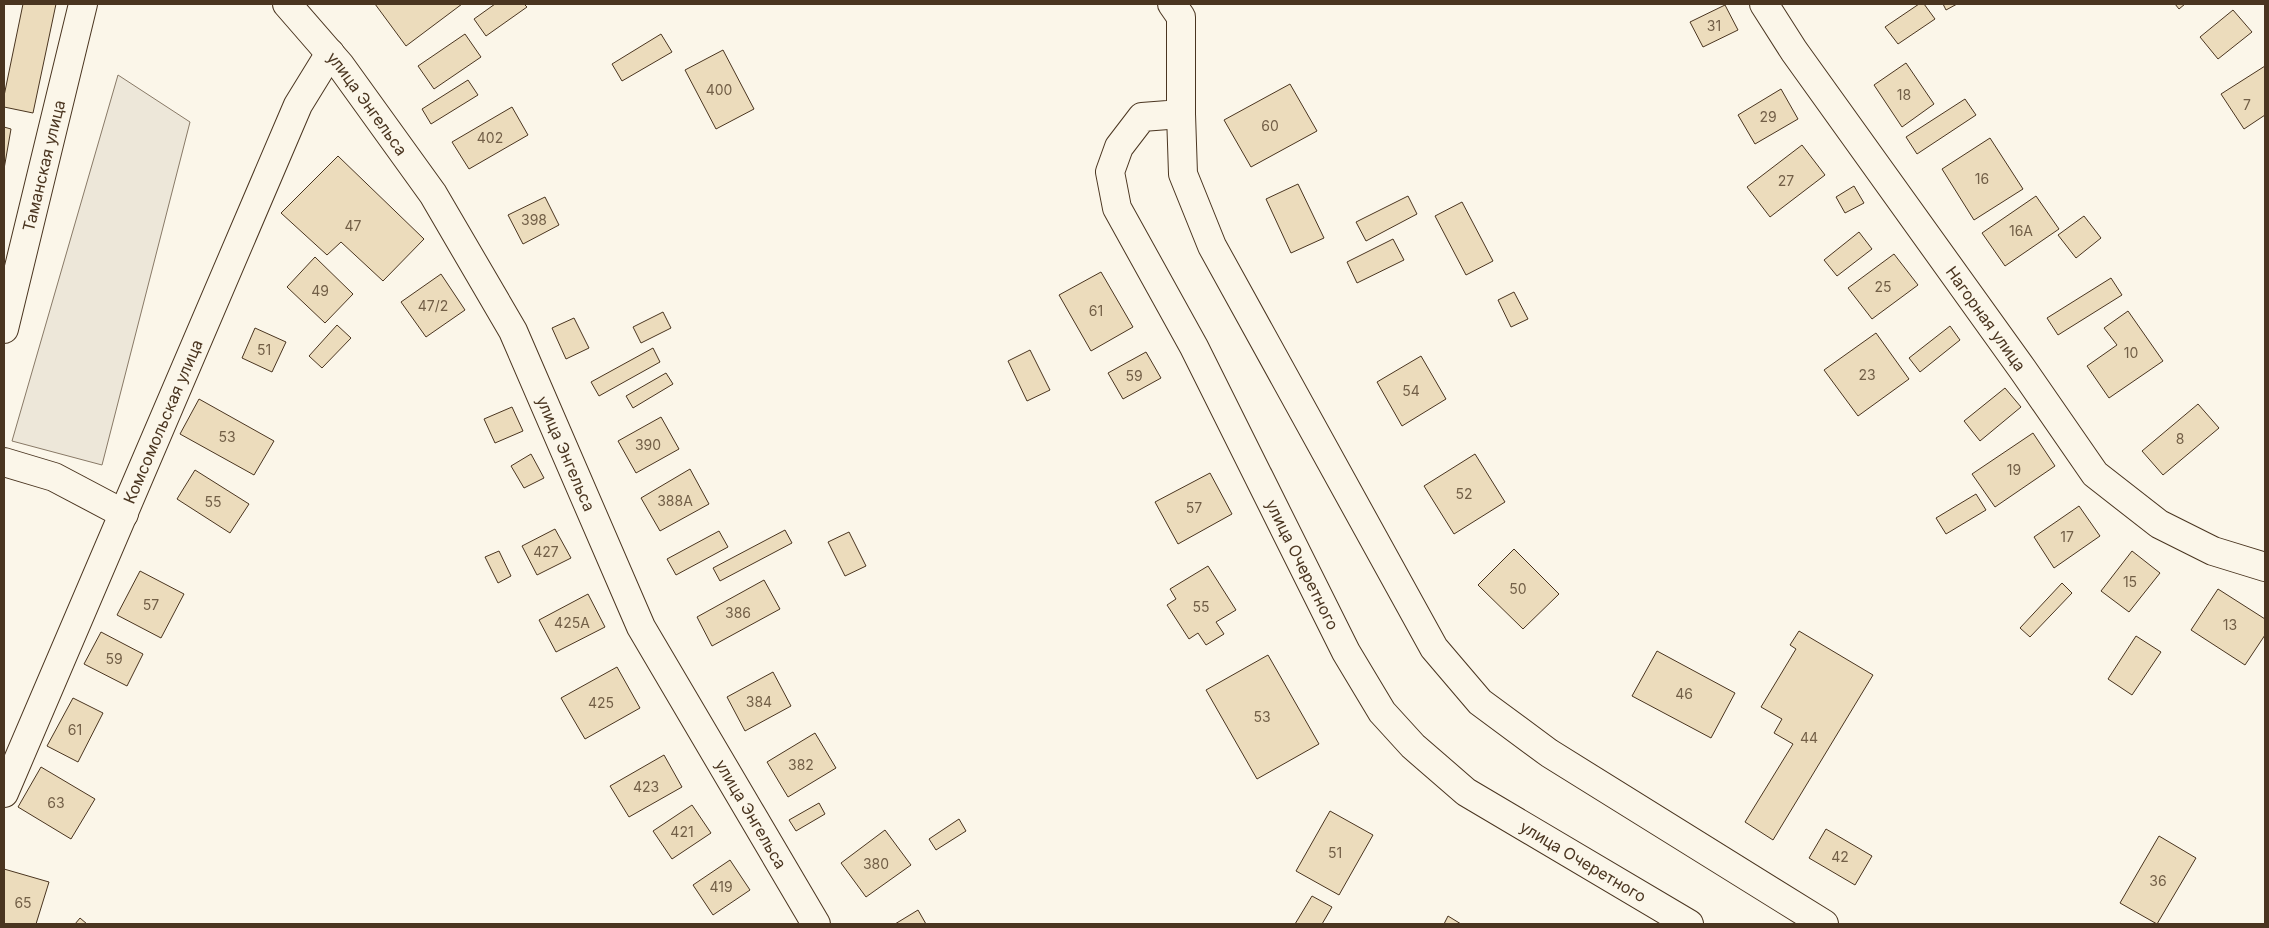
<svg xmlns="http://www.w3.org/2000/svg" width="2269" height="928" font-family="Inter,sans-serif">
<style>
.parking{fill:#ede7d9;stroke:#887966}
.building{fill:#ecdcbc;stroke:#4a3520}
.lines{fill:none;stroke-linecap:round;stroke-linejoin:round}
.minor-casing{stroke:#4a3520;stroke-width:30}
.minor{stroke:#fbf6e9;stroke-width:28}
.labels{text-anchor:middle;stroke-width:4;stroke-linejoin:round;paint-order:stroke}
.number-label{font-size:14px;fill:#725f47}
.street-label{font-size:16px;fill:#4a3520;stroke:#fbf6e9}
</style>
<rect width="100%" height="100%" fill="#fbf6e9"/>
<path class="parking" d="M 118,75 L 190,122 L 102,465 L 12,441 Z"/>
<path class="building" d="M 23,4 L 56,4 L 33,113 L 4,107 L 4,96 Z
M 375,4 L 462,4 L 406,46 Z
M 495,4 L 524,4 L 527,7 L 486,36 L 474,19 Z
M 1919,4 L 1924,4 L 1935,19 L 1898,44 L 1885,27 Z
M 1943,4 L 1957,4 L 1946,10 Z
M 2175,4 L 2185,4 L 2179,9 Z
M 1725,5 L 1738,30 L 1703,47 L 1690,22 Z
M 2233,10 L 2252,32 L 2218,59 L 2200,37 Z
M 465,34 L 481,57 L 434,89 L 418,66 Z
M 661,34 L 672,52 L 622,81 L 612,64 Z
M 723,50 L 754,109 L 716,129 L 685,70 Z
M 1906,63 L 1934,104 L 1902,127 L 1874,85 Z
M 2265,66 L 2265,115 L 2244,129 L 2221,94 Z
M 468,80 L 478,95 L 431,124 L 422,109 Z
M 1290,84 L 1317,131 L 1251,167 L 1224,120 Z
M 1781,89 L 1798,119 L 1755,144 L 1738,115 Z
M 1965,99 L 1976,115 L 1917,154 L 1906,137 Z
M 512,107 L 528,135 L 469,169 L 452,142 Z
M 4,127 L 11,129 L 4,169 Z
M 1990,138 L 2023,189 L 1974,220 L 1942,169 Z
M 1802,145 L 1825,175 L 1770,217 L 1747,187 Z
M 338,156 L 424,239 L 383,281 L 341,242 L 327,255 L 281,213 Z
M 1298,184 L 1324,238 L 1291,253 L 1266,199 Z
M 1854,186 L 1864,203 L 1845,213 L 1836,197 Z
M 1408,196 L 1417,214 L 1366,241 L 1356,222 Z
M 2036,196 L 2059,229 L 2005,266 L 1982,233 Z
M 545,197 L 559,225 L 523,244 L 508,215 Z
M 1462,202 L 1493,261 L 1466,275 L 1435,216 Z
M 2084,216 L 2101,238 L 2076,258 L 2058,235 Z
M 1859,232 L 1872,249 L 1837,276 L 1824,260 Z
M 1393,239 L 1404,260 L 1357,283 L 1347,262 Z
M 1894,254 L 1918,285 L 1872,319 L 1848,288 Z
M 315,257 L 353,294 L 325,323 L 287,287 Z
M 1101,272 L 1133,327 L 1091,351 L 1059,295 Z
M 441,274 L 465,310 L 426,337 L 401,302 Z
M 2111,278 L 2122,295 L 2058,335 L 2047,318 Z
M 1514,292 L 1528,319 L 1511,327 L 1498,300 Z
M 2128,311 L 2163,361 L 2109,398 L 2087,366 L 2117,345 L 2104,328 Z
M 663,312 L 671,328 L 641,343 L 633,327 Z
M 574,318 L 589,348 L 566,359 L 552,328 Z
M 337,325 L 351,338 L 322,368 L 309,356 Z
M 1950,326 L 1960,340 L 1920,372 L 1909,358 Z
M 255,328 L 286,342 L 272,372 L 242,358 Z
M 1876,333 L 1909,379 L 1858,416 L 1824,370 Z
M 653,348 L 660,362 L 599,396 L 591,382 Z
M 1030,350 L 1050,390 L 1027,401 L 1008,361 Z
M 1146,352 L 1161,378 L 1123,399 L 1108,373 Z
M 1421,356 L 1446,399 L 1402,426 L 1377,382 Z
M 666,373 L 673,384 L 633,408 L 626,396 Z
M 2005,388 L 2021,407 L 1980,441 L 1964,421 Z
M 199,399 L 274,441 L 254,475 L 180,434 Z
M 2198,404 L 2219,428 L 2163,475 L 2142,451 Z
M 512,407 L 523,431 L 495,443 L 484,419 Z
M 661,417 L 679,449 L 636,473 L 618,441 Z
M 2033,433 L 2055,466 L 1995,507 L 1972,474 Z
M 531,454 L 544,478 L 524,488 L 511,466 Z
M 1475,454 L 1505,502 L 1454,534 L 1424,486 Z
M 690,469 L 709,504 L 660,531 L 641,498 Z
M 195,470 L 249,504 L 230,533 L 177,499 Z
M 1210,473 L 1232,514 L 1178,544 L 1155,502 Z
M 1976,494 L 1986,510 L 1946,534 L 1936,518 Z
M 2079,506 L 2100,536 L 2054,568 L 2034,537 Z
M 555,529 L 571,558 L 537,575 L 522,546 Z
M 785,530 L 792,543 L 720,581 L 713,568 Z
M 719,531 L 728,547 L 676,575 L 667,559 Z
M 849,532 L 866,566 L 845,576 L 828,542 Z
M 1514,549 L 1559,594 L 1523,629 L 1478,585 Z
M 499,551 L 511,576 L 498,583 L 485,557 Z
M 2132,551 L 2160,573 L 2129,612 L 2101,591 Z
M 1208,566 L 1236,610 L 1216,622 L 1224,634 L 1206,645 L 1198,633 L 1189,639 L 1167,605 L 1176,599 L 1170,589 Z
M 140,571 L 184,594 L 161,638 L 117,615 Z
M 764,580 L 780,609 L 712,646 L 697,617 Z
M 2062,583 L 2072,593 L 2030,637 L 2020,628 Z
M 2218,589 L 2265,619 L 2265,635 L 2245,665 L 2191,630 Z
M 588,594 L 605,627 L 556,652 L 539,620 Z
M 1799,631 L 1873,675 L 1773,840 L 1745,822 L 1793,744 L 1774,733 L 1782,719 L 1761,707 L 1796,649 L 1790,645 Z
M 101,632 L 143,654 L 127,686 L 84,664 Z
M 2136,636 L 2161,652 L 2132,695 L 2108,679 Z
M 1657,651 L 1735,693 L 1711,738 L 1632,696 Z
M 1268,655 L 1319,744 L 1257,779 L 1206,690 Z
M 617,667 L 640,708 L 585,739 L 561,698 Z
M 773,672 L 791,706 L 745,731 L 727,697 Z
M 73,698 L 103,713 L 78,762 L 47,746 Z
M 815,733 L 836,768 L 788,797 L 767,762 Z
M 664,755 L 682,787 L 629,817 L 610,786 Z
M 41,767 L 95,799 L 71,839 L 18,807 Z
M 819,803 L 825,814 L 796,831 L 789,820 Z
M 692,805 L 711,833 L 672,859 L 653,831 Z
M 1330,811 L 1373,835 L 1339,895 L 1296,871 Z
M 959,819 L 966,831 L 936,850 L 929,839 Z
M 1826,829 L 1872,856 L 1855,885 L 1809,858 Z
M 885,830 L 911,865 L 866,897 L 841,863 Z
M 2159,836 L 2196,858 L 2157,924 L 2120,903 Z
M 730,860 L 750,890 L 713,915 L 693,885 Z
M 4,869 L 49,882 L 36,924 L 4,924 Z
M 1312,896 L 1332,907 L 1322,924 L 1295,924 Z
M 918,910 L 926,924 L 895,924 Z
M 1448,916 L 1461,924 L 1444,924 Z
M 80,918 L 87,924 L 75,924 Z"/>
<g class="lines">
<g class="minor-casing">
<g id="minor">
<path id="s1" d="M 287,4 L 340,65 L 433,194 L 513,331 L 641,627 L 816,924"/>
<path id="s2" d="M 1172,4 L 1181,17 L 1181,114 L 1142,117 L 1119,147 L 1110,172 L 1117,208 L 1194,347 L 1346,652 L 1382,712 L 1413,746 L 1466,792 L 1689,924"/>
<path id="s3" d="M 1764,4 L 1794,51 L 2023,370 L 2095,474 L 2159,524 L 2213,551 L 2265,567"/>
<path d="M 1181,114 L 1183,174 L 1212,246 L 1434,648 L 1480,702 L 1549,753 L 1824,924"/>
<path id="s4" d="M 4,329 L 83,4"/>
<path d="M 4,462 L 54,477 L 124,514"/>
<path id="s5" d="M 4,793 L 298,105 L 330,53"/>
</g>
</g>
<use href="#minor" class="minor"/>
</g>
<g class="labels">
<g class="number-label">
<text x="1714" y="31">31</text>
<text x="719" y="95">400</text>
<text x="1904" y="100">18</text>
<text x="2247" y="110">7</text>
<text x="1768" y="122">29</text>
<text x="1270" y="131">60</text>
<text x="490" y="143">402</text>
<text x="1982" y="184">16</text>
<text x="1786" y="186">27</text>
<text x="534" y="225">398</text>
<text x="353" y="231">47</text>
<text x="2021" y="236">16А</text>
<text x="1883" y="292">25</text>
<text x="320" y="296">49</text>
<text x="433" y="311">47/2</text>
<text x="1096" y="316">61</text>
<text x="264" y="355">51</text>
<text x="2131" y="358">10</text>
<text x="1867" y="380">23</text>
<text x="1134" y="381">59</text>
<text x="1411" y="396">54</text>
<text x="227" y="442">53</text>
<text x="2180" y="444">8</text>
<text x="648" y="450">390</text>
<text x="2014" y="475">19</text>
<text x="1464" y="499">52</text>
<text x="675" y="506">388А</text>
<text x="213" y="507">55</text>
<text x="1194" y="513">57</text>
<text x="2067" y="542">17</text>
<text x="546" y="557">427</text>
<text x="2130" y="587">15</text>
<text x="1518" y="594">50</text>
<text x="151" y="610">57</text>
<text x="1201" y="612">55</text>
<text x="738" y="618">386</text>
<text x="572" y="628">425А</text>
<text x="2230" y="630">13</text>
<text x="114" y="664">59</text>
<text x="1684" y="699">46</text>
<text x="759" y="707">384</text>
<text x="601" y="708">425</text>
<text x="1262" y="722">53</text>
<text x="75" y="735">61</text>
<text x="1809" y="743">44</text>
<text x="801" y="770">382</text>
<text x="646" y="792">423</text>
<text x="56" y="808">63</text>
<text x="682" y="837">421</text>
<text x="1335" y="858">51</text>
<text x="1840" y="862">42</text>
<text x="876" y="869">380</text>
<text x="2158" y="886">36</text>
<text x="721" y="892">419</text>
<text x="23" y="908">65</text>
</g>
<g class="street-label">
<text dy="6" stroke="none"><textPath href="#s1" startOffset="128">улица Энгельса</textPath></text>
<text dy="6" stroke="none"><textPath href="#s4" startOffset="168">Таманская улица</textPath></text>
<text dy="6" stroke="none"><textPath href="#s3" startOffset="385">Нагорная улица</textPath></text>
<text dy="6" stroke="none"><textPath href="#s5" startOffset="404">Комсомольская улица</textPath></text>
<text dy="6" stroke="none"><textPath href="#s1" startOffset="532">улица Энгельса</textPath></text>
<text dy="6" stroke="none"><textPath href="#s2" startOffset="655">улица Очеретного</textPath></text>
<text dy="6" stroke="none"><textPath href="#s1" startOffset="938">улица Энгельса</textPath></text>
<text dy="6" stroke="none"><textPath href="#s2" startOffset="1075">улица Очеретного</textPath></text>
</g>
</g>
<rect width="2269" height="928" fill="none" stroke="#4a3520" stroke-width="10"/>
</svg>
